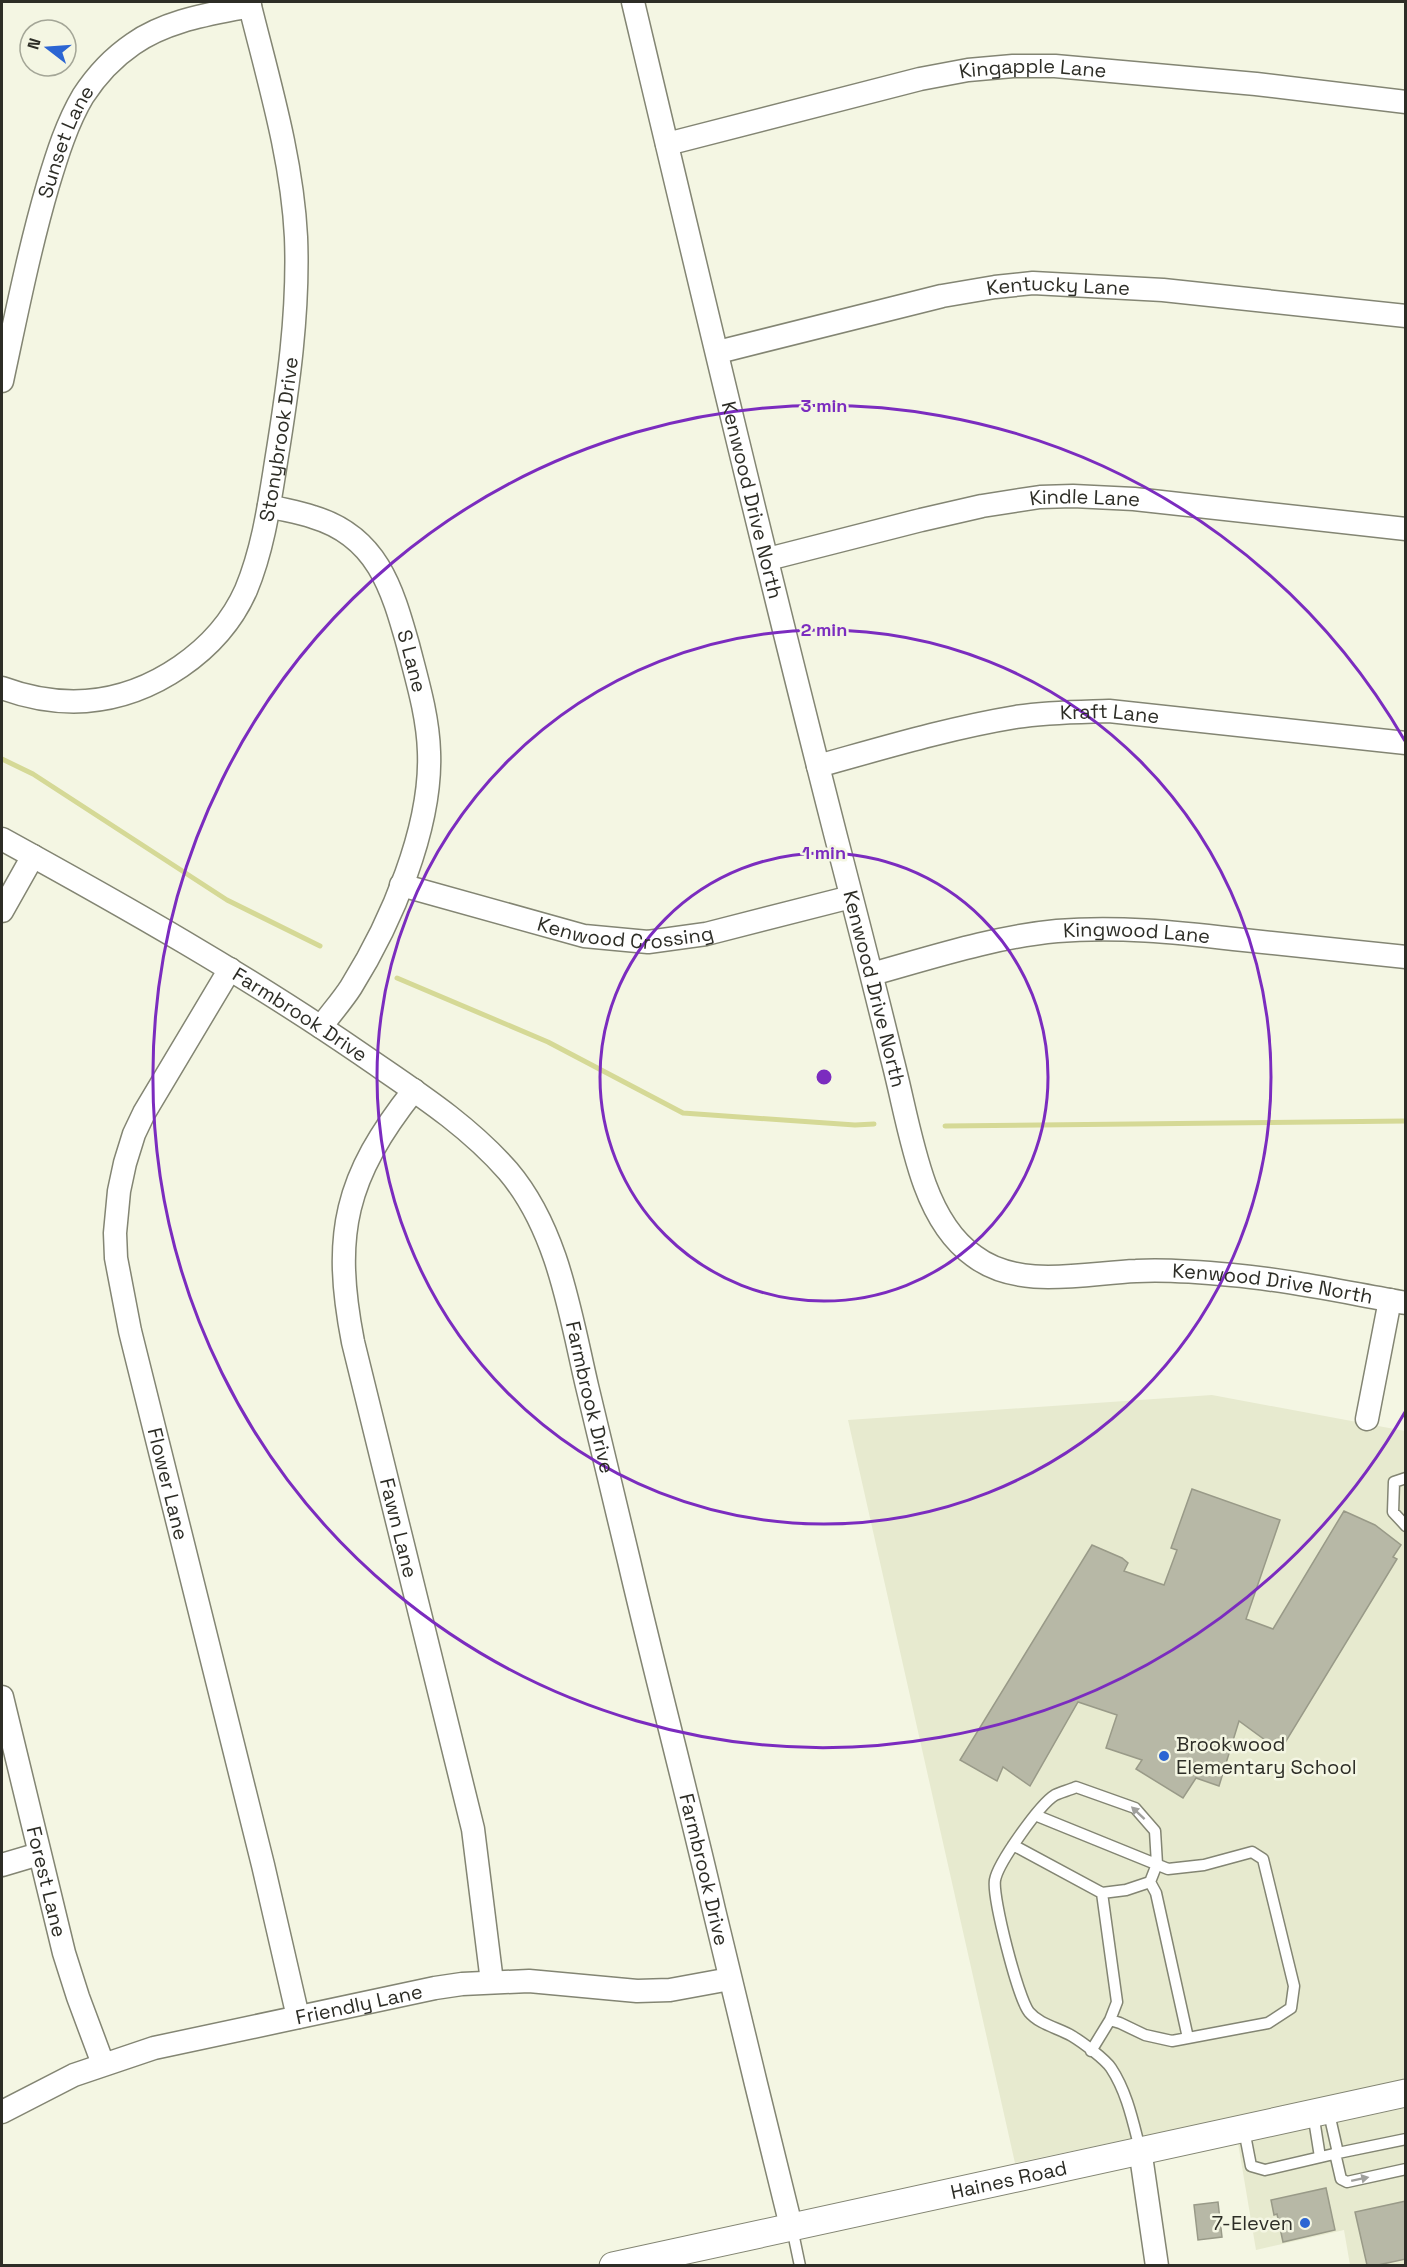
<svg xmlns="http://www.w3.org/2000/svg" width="1407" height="2267" font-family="'Space Grotesk',sans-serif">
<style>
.built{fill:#e7eacf}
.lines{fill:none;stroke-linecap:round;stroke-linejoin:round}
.stream{stroke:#d5d996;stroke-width:5}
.building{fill:#b7b8a6;stroke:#999a88;stroke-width:1.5}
.service-casing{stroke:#838573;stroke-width:13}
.minor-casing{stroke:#838573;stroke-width:25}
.tertiary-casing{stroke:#838573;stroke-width:29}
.service{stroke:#fff;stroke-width:10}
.minor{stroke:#fff;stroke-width:22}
.tertiary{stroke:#fff;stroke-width:27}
.oneway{fill:#a0a09d}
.ring{fill:none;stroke:#7b2cbf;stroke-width:3}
.poi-dot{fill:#2b65d3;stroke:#f4f6e3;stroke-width:2}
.labels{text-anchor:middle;stroke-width:5;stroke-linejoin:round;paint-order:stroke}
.street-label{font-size:20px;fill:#2d2d26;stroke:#f4f6e3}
.poi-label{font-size:20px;fill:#2d2d26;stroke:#f4f6e3;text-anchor:start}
.centre{fill:#7b2cbf;stroke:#f4f6e3;stroke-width:3}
.ring-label{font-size:18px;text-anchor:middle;font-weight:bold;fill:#7b2cbf;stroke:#f4f6e3;stroke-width:5;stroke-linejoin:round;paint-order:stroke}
</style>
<rect width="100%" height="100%" fill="#f4f6e3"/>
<path class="built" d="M 1212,1395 L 1405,1431 L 1405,2081 L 1015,2163 L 848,1420 Z
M 1405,2108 L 1405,2265 L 1350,2265 L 1344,2230 L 1256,2250 L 1238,2143 Z"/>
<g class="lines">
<path class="stream" d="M 2,759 L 33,774 L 227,900 L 320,946
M 397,978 L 548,1042 L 683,1113 L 855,1125 L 874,1124
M 945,1126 L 1406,1121"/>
</g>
<path class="building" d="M 1192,1489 L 1280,1520 L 1246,1619 L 1273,1629 L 1344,1511 L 1375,1525 L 1401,1545 L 1393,1557 L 1397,1559 L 1280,1751 L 1239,1721 L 1219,1786 L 1196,1778 L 1183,1798 L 1136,1769 L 1142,1760 L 1106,1748 L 1117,1715 L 1078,1702 L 1030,1786 L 1003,1767 L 997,1781 L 960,1760 L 1092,1545 L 1122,1558 L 1128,1563 L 1124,1571 L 1164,1585 L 1177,1550 L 1171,1548 Z
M 1326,2188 L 1335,2230 L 1283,2242 L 1277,2214 L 1274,2215 L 1271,2200 Z
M 1406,2201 L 1406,2259 L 1378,2265 L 1367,2265 L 1355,2212 Z
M 1218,2202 L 1222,2237 L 1198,2240 L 1194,2205 Z"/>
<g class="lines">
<g class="service-casing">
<path id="service" d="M 1406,1478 L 1394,1482 L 1393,1512 L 1406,1526
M 1035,1815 L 1168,1869 L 1204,1865 L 1252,1852 L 1263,1859 L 1294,1986 L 1291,2008 L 1268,2023 L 1172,2041 L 1145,2035 L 1120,2023 L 1110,2020 L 1091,2051
M 1013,1845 L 1102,1893 L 1126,1890 L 1150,1882 L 1157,1864 L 1155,1831 L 1135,1808 L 1076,1787 C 1070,1790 1061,1792 1055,1795 C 1040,1804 998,1863 995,1880 C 992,1897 1018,1998 1029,2012 C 1040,2025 1059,2028 1072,2036 C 1082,2042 1105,2059 1111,2068 C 1127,2092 1133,2122 1140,2149
M 1150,1882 L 1156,1893 L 1188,2038
M 1102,1893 L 1117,2002 L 1110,2020
M 1328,2109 L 1338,2153 L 1406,2139
M 1313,2113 L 1320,2157
M 1244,2130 L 1251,2166 L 1265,2170 L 1338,2153
M 1335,2153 L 1341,2179 L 1347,2182 L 1406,2169
M 792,2228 L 800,2266"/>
</g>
<g class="minor-casing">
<g id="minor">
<path id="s1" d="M 633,2 C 699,280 765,559 836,837 C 855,910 874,984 892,1058 C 903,1100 910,1144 925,1185 C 935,1212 950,1239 974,1256 C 1019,1290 1085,1273 1136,1271 C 1168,1269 1201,1272 1232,1275 C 1290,1280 1348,1293 1406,1303"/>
<path id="s2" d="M 667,144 L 920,79 L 968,70 L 1013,66 L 1055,66 L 1256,84 L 1406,102"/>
<path id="s3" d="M 718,352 L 942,296 L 995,287 L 1033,283 L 1163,290 L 1406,316"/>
<path id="s4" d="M 2,381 C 16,316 29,250 48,185 C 57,155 67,123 83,96 C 96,76 114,57 133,44 C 167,20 211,14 250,6"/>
<path id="s5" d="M 269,506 C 284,510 299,512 313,517 C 377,536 392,588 408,645 C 417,680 428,716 429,752 C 432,828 391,923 351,987 C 342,1001 331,1013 321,1027"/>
<path id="s6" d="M 768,559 L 921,520 L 982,506 L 1040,497 L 1073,496 L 1134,499 L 1406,529"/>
<path id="s7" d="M 2,688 C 29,698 56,703 86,701 C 152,696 219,651 246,590 C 263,549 269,506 276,462 C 288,388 299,312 296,237 C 292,157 268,79 249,2"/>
<path id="s8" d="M 818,766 C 883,748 949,728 1016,717 C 1047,712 1078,712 1109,711 L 1406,743"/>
<path id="s9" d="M 2,839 C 124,906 246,975 361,1054 C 413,1090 466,1123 508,1171 C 558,1230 570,1313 587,1386 C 601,1444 615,1502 629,1561 C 656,1677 687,1793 714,1910 C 739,2015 765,2121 791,2226"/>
<path id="s10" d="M 401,885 L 584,936 L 648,942 L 706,934 L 851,897"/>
<path d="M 2,911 L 33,856"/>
<path id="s11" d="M 230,969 L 144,1113 L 134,1134 L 125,1163 L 119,1191 L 115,1233 L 116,1258 L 130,1331 L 263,1865 L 298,2017"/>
<path id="s12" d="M 872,974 C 933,957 994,937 1057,931 C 1116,926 1175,932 1234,939 C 1291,945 1348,951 1406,957"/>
<path id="s13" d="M 414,1090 C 345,1177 332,1234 353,1342 L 473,1829 L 492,1982"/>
<path d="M 1367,1419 L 1390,1300"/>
<path id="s14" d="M 2,1697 L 64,1953 L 78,1997 L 103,2064"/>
<path d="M 2,1865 L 39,1854"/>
<path id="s15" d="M 2,2112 L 74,2075 L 154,2048 L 435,1988 L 462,1984 L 529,1981 L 637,1991 L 670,1990 L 730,1979"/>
<path d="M 1140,2149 L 1157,2266"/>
</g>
</g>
<g class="tertiary-casing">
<g id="tertiary">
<path id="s16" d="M 613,2266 L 1406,2093"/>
</g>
</g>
<use href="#service" class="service"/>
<use href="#minor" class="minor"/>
<use href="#tertiary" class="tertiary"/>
</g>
<defs><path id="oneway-solid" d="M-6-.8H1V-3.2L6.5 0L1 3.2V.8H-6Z" transform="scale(1.5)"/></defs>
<g class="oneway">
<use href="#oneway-solid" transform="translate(1138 1813) rotate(-137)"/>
<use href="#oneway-solid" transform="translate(1360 2179) rotate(-12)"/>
</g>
<g class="ring">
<circle cx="824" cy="1077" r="224"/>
<circle cx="824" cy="1077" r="447"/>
<path d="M1405 1412A671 671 0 1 1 1405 741"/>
</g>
<g class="poi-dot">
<circle cx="1164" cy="1756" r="6"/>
<circle cx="1305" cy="2223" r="6"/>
</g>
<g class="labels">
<g class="street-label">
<text dy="7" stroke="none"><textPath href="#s2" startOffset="375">Kingapple Lane</textPath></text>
<text dy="7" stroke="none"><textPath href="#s4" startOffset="248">Sunset Lane</textPath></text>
<text dy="7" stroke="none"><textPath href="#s3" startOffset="348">Kentucky Lane</textPath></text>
<text dy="7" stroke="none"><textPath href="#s7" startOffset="444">Stonybrook Drive</textPath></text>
<text dy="7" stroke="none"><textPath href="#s1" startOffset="512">Kenwood Drive North</textPath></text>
<text dy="7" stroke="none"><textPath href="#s6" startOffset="324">Kindle Lane</textPath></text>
<text dy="7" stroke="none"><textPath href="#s5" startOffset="230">S Lane</textPath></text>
<text dy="7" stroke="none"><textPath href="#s8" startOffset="298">Kraft Lane</textPath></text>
<text dy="7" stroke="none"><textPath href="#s10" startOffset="231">Kenwood Crossing</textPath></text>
<text dy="7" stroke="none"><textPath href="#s12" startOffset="270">Kingwood Lane</textPath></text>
<text dy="7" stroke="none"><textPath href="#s1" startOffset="1016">Kenwood Drive North</textPath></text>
<text dy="7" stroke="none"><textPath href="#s9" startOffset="346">Farmbrook Drive</textPath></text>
<text dy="7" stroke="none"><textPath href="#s1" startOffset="1610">Kenwood Drive North</textPath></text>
<text dy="7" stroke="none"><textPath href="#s9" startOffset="850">Farmbrook Drive</textPath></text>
<text dy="7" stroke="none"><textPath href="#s11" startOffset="549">Flower Lane</textPath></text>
<text dy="7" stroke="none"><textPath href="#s13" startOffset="462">Fawn Lane</textPath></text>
<text dy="7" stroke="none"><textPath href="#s9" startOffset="1336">Farmbrook Drive</textPath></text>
<text dy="7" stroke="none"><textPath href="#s14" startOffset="190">Forest Lane</textPath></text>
<text dy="7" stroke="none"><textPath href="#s15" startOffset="375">Friendly Lane</textPath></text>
<text dy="7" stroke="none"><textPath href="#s16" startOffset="405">Haines Road</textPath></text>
</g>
<g class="poi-label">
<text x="1176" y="1751">Brookwood<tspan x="1176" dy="23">Elementary School</tspan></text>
<text x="1293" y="2230" text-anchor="end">7-Eleven</text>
</g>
</g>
<circle cx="824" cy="1077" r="9" class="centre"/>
<g class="ring-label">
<text x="824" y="412">3 min</text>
<text x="824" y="636">2 min</text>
<text x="824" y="859">1 min</text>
</g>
<rect width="1407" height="2267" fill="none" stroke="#2d2d26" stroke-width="6"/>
<g transform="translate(48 48) rotate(287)"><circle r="28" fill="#f4f6e3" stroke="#a4a697" stroke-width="1.5"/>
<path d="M0-4.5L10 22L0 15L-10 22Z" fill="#2b65d3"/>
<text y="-9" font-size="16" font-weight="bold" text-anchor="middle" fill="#2d2d26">N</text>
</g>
</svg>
